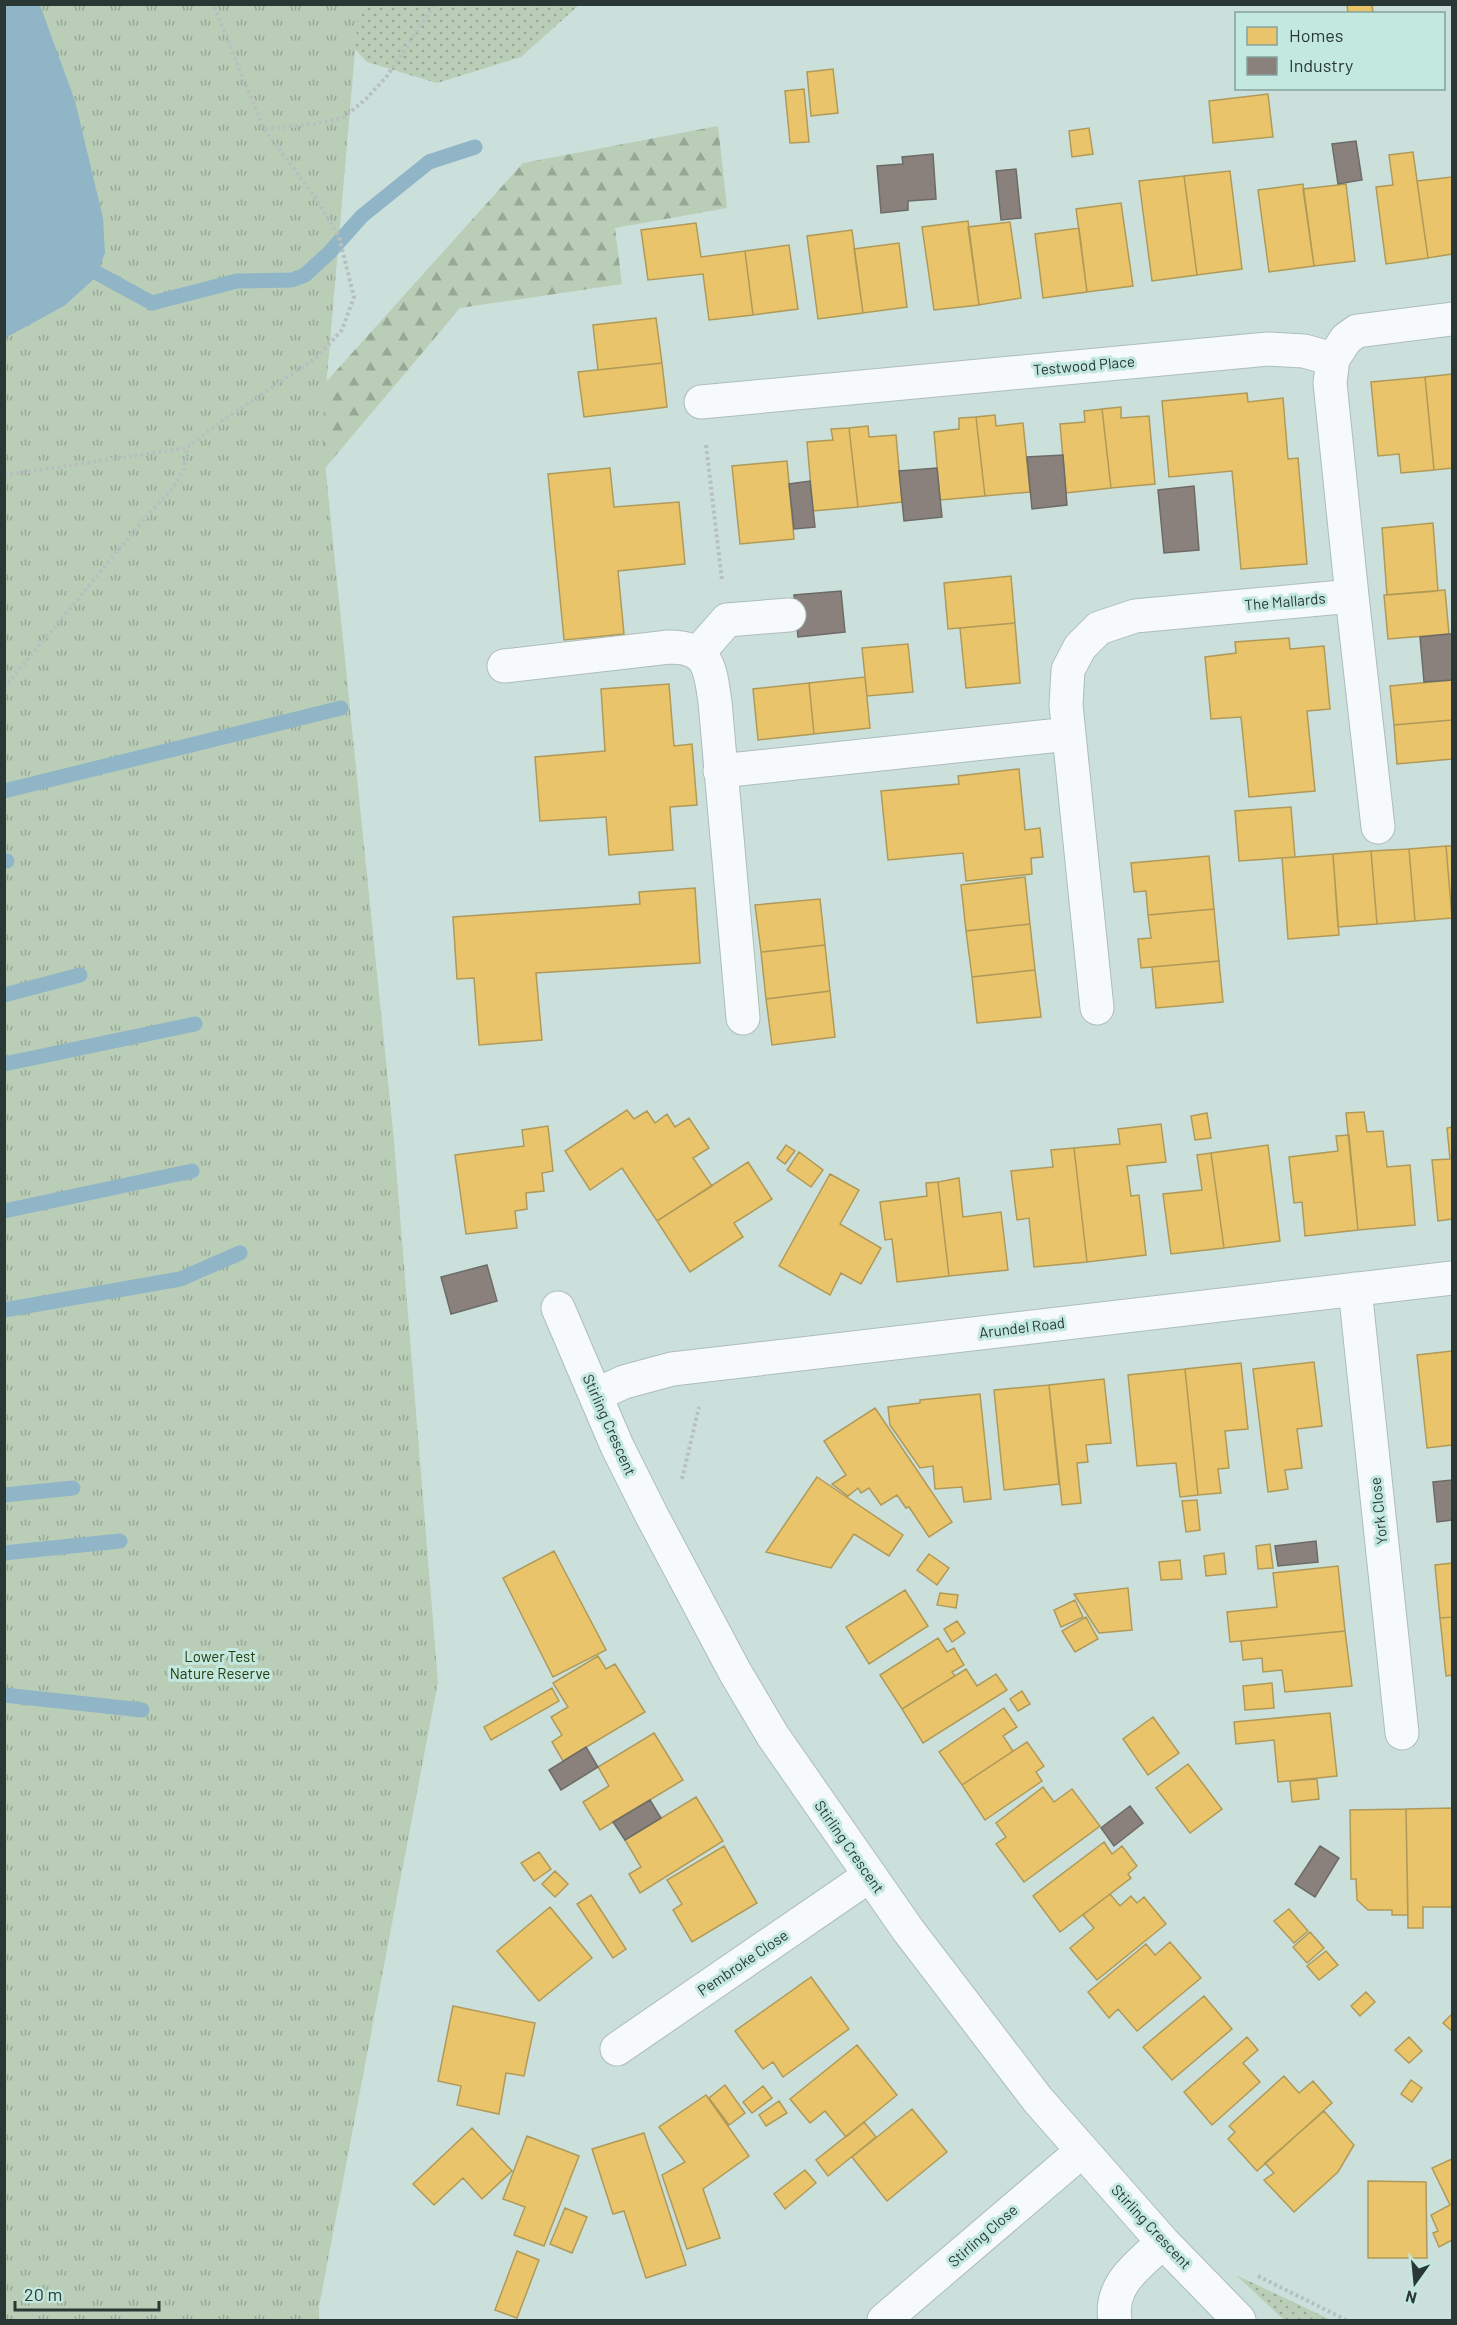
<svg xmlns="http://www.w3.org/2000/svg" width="1457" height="2325" font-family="Barlow,sans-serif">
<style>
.grass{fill:url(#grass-dots)}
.forest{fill:url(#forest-firs)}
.park{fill:url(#park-tufts)}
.water{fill:#8fb5c7}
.homes{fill:#e9c46a;stroke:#af9a5a;stroke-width:1.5}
.industry{fill:#8a817c;stroke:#6d6b67;stroke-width:1.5}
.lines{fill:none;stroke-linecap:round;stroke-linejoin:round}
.stream{stroke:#8fb5c7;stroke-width:15}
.minor-casing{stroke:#adbdba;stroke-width:35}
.path{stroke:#b8c0bf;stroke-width:4;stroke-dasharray:3 3;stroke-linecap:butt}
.minor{stroke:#f7fafa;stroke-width:33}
.labels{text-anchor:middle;stroke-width:6;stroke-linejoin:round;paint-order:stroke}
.street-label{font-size:15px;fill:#293835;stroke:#c3e8e0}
.park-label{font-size:15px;fill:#273b0b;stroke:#c3e8e0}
</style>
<defs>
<pattern id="grass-dots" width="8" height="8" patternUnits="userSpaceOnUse" patternTransform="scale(1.5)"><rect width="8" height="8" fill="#baceb7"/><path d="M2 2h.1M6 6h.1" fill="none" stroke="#97a896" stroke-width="1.8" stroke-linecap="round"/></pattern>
<pattern id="forest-firs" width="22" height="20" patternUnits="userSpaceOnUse" patternTransform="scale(1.5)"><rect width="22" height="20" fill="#baceb7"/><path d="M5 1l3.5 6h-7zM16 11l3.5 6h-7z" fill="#97a896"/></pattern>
<pattern id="park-tufts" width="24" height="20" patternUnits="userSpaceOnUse" patternTransform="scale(1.5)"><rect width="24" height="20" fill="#baceb7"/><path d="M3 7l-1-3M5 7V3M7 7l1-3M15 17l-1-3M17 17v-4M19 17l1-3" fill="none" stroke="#97a896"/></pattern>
</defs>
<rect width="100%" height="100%" fill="#cbe0db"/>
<path class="grass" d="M 313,5 L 579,5 L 521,57 L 437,83 L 367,62 Z
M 1236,2275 L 1331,2320 L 1284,2320 Z"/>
<path class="forest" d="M 718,126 L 727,208 L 615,228 L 622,284 L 460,308 L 262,543 L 254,462 L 523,163 Z"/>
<path class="park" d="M 5,5 L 359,5 L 322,434 L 393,1130 L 438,1682 L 319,2307 L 319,2320 L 5,2320 Z"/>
<path class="water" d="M 5,4 L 40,5 L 75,101 L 103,218 L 105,253 L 94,279 L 64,306 L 5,338 Z"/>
<path class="homes" d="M 1347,4 L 1372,4 L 1373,14 L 1348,14 Z
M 833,69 L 838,113 L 811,116 L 807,72 Z
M 804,89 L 809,142 L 790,143 L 785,91 Z
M 1268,94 L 1273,137 L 1213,143 L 1209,101 Z
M 1089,128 L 1093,154 L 1072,157 L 1069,131 Z
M 1413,152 L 1428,258 L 1386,264 L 1376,187 L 1393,185 L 1389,155 Z
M 1230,171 L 1242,269 L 1197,275 L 1184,176 Z
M 1184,176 L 1197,275 L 1152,281 L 1139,181 Z
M 1452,177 L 1452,254 L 1428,258 L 1417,181 Z
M 1303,184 L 1314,266 L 1269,272 L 1258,190 Z
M 1346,184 L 1355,261 L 1314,266 L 1303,189 Z
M 1121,203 L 1133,286 L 1087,292 L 1076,209 Z
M 968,221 L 979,305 L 934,310 L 922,227 Z
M 1010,222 L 1021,298 L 979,305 L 968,227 Z
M 696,223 L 701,257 L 745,251 L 753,315 L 709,320 L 703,274 L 648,280 L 641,230 Z
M 1079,228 L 1087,292 L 1043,298 L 1035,234 Z
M 852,230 L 863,313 L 818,319 L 807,236 Z
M 899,243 L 907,307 L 863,313 L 854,249 Z
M 789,245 L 798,309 L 753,315 L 745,251 Z
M 656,318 L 662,363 L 598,370 L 593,325 Z
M 662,363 L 667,407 L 584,417 L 578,372 Z
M 1452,374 L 1452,468 L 1434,470 L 1425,377 Z
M 1425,377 L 1434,470 L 1401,473 L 1399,454 L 1378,456 L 1371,382 Z
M 1247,393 L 1248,402 L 1283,398 L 1288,459 L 1298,458 L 1307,564 L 1241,569 L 1232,471 L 1169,477 L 1162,401 Z
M 1121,407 L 1121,418 L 1149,416 L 1155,484 L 1111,488 L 1102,409 Z
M 1102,409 L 1111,488 L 1066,493 L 1060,424 L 1085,422 L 1084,411 Z
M 995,415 L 996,426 L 1023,423 L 1030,492 L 985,496 L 976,417 Z
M 976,417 L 985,496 L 940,500 L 934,432 L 959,429 L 959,418 Z
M 868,426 L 869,437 L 896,435 L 902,502 L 858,507 L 849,428 Z
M 849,428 L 858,507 L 813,511 L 807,442 L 833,440 L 831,429 Z
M 787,461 L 794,539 L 740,544 L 732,466 Z
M 610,468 L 614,507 L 679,502 L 685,564 L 618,571 L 624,634 L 564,640 L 548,474 Z
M 1433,523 L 1438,591 L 1387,595 L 1382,528 Z
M 1011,576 L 1015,623 L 948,629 L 944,583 Z
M 1445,590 L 1449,634 L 1388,639 L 1384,595 Z
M 1015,623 L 1020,683 L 966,688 L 960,628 Z
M 1289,638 L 1290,649 L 1324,646 L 1330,709 L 1307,711 L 1315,791 L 1249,797 L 1241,717 L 1211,719 L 1205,657 L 1236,653 L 1235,642 Z
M 908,644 L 913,692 L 867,696 L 862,648 Z
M 865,677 L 870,728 L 814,734 L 809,683 Z
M 1452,680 L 1452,720 L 1394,725 L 1390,686 Z
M 809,683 L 814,734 L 758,740 L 753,689 Z
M 669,684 L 674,746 L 692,744 L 697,805 L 670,807 L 673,850 L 609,855 L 606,817 L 540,821 L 535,757 L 605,751 L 601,689 Z
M 1452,720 L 1452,759 L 1397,764 L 1394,725 Z
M 1019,769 L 1025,830 L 1040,828 L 1043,857 L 1031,858 L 1032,874 L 966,881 L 963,853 L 888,860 L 881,791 L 959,784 L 958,776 Z
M 1291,807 L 1295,857 L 1239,861 L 1235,811 Z
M 1446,846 L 1452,846 L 1452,918 Z
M 1446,846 L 1452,918 L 1415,921 L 1409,849 Z
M 1409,849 L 1415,921 L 1377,924 L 1371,851 Z
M 1371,851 L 1377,924 L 1338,927 L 1333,854 Z
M 1333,854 L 1339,935 L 1288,939 L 1282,858 Z
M 1209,856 L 1214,909 L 1148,915 L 1146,891 L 1134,892 L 1131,863 Z
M 1025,877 L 1030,924 L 966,931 L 961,885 Z
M 695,888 L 700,963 L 536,973 L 542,1040 L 479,1045 L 474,978 L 457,979 L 453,917 L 640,904 L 639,892 Z
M 820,899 L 825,945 L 761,952 L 755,905 Z
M 1214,909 L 1219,961 L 1141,968 L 1138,939 L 1151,938 L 1148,915 Z
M 1030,924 L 1035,970 L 972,977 L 966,931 Z
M 825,945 L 830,991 L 766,999 L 761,952 Z
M 1219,961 L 1223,1002 L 1156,1008 L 1152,967 Z
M 1035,970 L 1041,1017 L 977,1023 L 972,977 Z
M 830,991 L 835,1037 L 772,1045 L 766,999 Z
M 627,1110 L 634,1119 L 647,1111 L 655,1123 L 667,1114 L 675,1127 L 689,1118 L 709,1148 L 693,1158 L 712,1186 L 657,1221 L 622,1168 L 590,1190 L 565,1151 Z
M 1364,1112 L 1367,1132 L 1383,1131 L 1387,1167 L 1410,1165 L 1415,1225 L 1358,1230 L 1346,1113 Z
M 1207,1113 L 1211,1138 L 1195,1140 L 1191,1116 Z
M 1161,1124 L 1166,1162 L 1127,1166 L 1131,1196 L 1139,1195 L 1146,1255 L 1087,1262 L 1074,1148 L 1120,1144 L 1118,1129 Z
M 548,1126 L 553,1171 L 542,1173 L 544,1191 L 526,1193 L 527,1209 L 515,1211 L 517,1228 L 466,1234 L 455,1155 L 524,1146 L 522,1130 Z
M 1452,1127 L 1452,1219 L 1438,1221 L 1432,1160 L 1450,1159 L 1447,1128 Z
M 1349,1135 L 1358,1230 L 1305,1236 L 1302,1202 L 1294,1203 L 1289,1157 L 1338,1151 L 1336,1136 Z
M 786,1145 L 795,1151 L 785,1164 L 777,1158 Z
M 1268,1145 L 1280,1241 L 1224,1248 L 1211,1153 Z
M 1074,1148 L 1087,1262 L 1034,1267 L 1029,1218 L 1017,1220 L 1011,1171 L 1053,1167 L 1051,1150 Z
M 799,1152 L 823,1170 L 811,1187 L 787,1170 Z
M 1211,1153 L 1224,1248 L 1171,1254 L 1163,1194 L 1202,1190 L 1197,1155 Z
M 748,1162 L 772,1199 L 734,1223 L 743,1237 L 690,1272 L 657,1221 Z
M 830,1174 L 859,1190 L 840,1224 L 881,1248 L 861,1284 L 841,1273 L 830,1295 L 779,1266 Z
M 959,1178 L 963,1217 L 1001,1212 L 1008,1270 L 949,1276 L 938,1182 Z
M 938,1182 L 949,1276 L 897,1282 L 892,1239 L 885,1240 L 880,1202 L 927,1196 L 926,1183 Z
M 1452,1351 L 1452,1445 L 1427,1448 L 1417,1355 Z
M 1314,1362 L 1322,1426 L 1297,1429 L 1302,1468 L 1285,1470 L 1288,1489 L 1268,1492 L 1253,1369 Z
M 1241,1363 L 1248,1429 L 1225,1431 L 1229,1468 L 1218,1469 L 1221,1493 L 1198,1495 L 1185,1369 Z
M 1185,1369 L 1198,1495 L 1180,1497 L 1176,1463 L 1137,1466 L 1128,1375 Z
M 1104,1379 L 1111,1443 L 1086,1445 L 1088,1462 L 1077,1463 L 1081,1503 L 1062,1505 L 1049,1385 Z
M 1049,1385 L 1059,1484 L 1004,1490 L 994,1390 Z
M 980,1394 L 991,1499 L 964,1502 L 962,1487 L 935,1489 L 933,1466 L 920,1468 L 890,1425 L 888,1407 L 920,1403 L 920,1400 Z
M 875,1408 L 952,1522 L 929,1537 L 909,1507 L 906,1508 L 897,1495 L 881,1505 L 869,1488 L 861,1493 L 858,1488 L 848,1496 L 832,1484 L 846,1475 L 824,1441 Z
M 817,1477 L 903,1535 L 889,1556 L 854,1534 L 831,1568 L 766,1552 Z
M 1197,1500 L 1200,1530 L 1186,1532 L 1182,1501 Z
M 1270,1544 L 1273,1568 L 1258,1569 L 1256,1546 Z
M 554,1551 L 606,1650 L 553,1677 L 503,1578 Z
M 1224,1553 L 1226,1574 L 1206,1576 L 1204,1556 Z
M 929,1554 L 949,1568 L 937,1585 L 917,1570 Z
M 1180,1560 L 1182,1579 L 1161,1580 L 1159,1562 Z
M 1452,1563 L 1452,1617 L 1440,1618 L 1435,1565 Z
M 1338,1566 L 1345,1631 L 1230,1642 L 1227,1612 L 1277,1607 L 1273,1573 Z
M 1128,1588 L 1132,1630 L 1099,1633 L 1074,1594 Z
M 905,1590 L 928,1626 L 869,1664 L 846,1627 Z
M 940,1593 L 958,1595 L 956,1608 L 937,1605 Z
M 1075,1600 L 1083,1617 L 1061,1627 L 1054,1610 Z
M 1086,1617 L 1098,1639 L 1075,1652 L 1062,1631 Z
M 1452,1617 L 1452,1675 L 1446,1676 L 1440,1618 Z
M 957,1621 L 965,1633 L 952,1642 L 944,1629 Z
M 1345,1631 L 1352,1686 L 1285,1692 L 1282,1670 L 1263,1672 L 1262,1658 L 1243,1660 L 1241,1641 Z
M 938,1638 L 947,1652 L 954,1648 L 964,1665 L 952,1672 L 955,1676 L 902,1709 L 880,1675 Z
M 598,1656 L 606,1669 L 615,1664 L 645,1712 L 563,1761 L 552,1742 L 562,1735 L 551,1717 L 568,1707 L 553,1683 Z
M 966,1669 L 977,1686 L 996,1674 L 1007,1690 L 923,1743 L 902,1709 Z
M 1272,1683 L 1274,1708 L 1245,1710 L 1243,1686 Z
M 552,1688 L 559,1701 L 491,1740 L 484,1727 Z
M 1022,1691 L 1030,1704 L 1018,1711 L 1010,1699 Z
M 1004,1708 L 1017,1727 L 1003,1736 L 1013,1751 L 962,1785 L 939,1752 Z
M 1330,1713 L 1337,1776 L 1278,1782 L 1274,1740 L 1236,1744 L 1234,1722 Z
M 1153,1717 L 1179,1753 L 1148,1775 L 1123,1739 Z
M 654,1733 L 683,1780 L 600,1830 L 583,1802 L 609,1786 L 598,1767 Z
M 1027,1742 L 1044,1766 L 1036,1772 L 1042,1781 L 985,1820 L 962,1785 Z
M 1188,1764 L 1222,1809 L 1190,1833 L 1156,1788 Z
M 1317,1779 L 1319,1799 L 1292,1802 L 1290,1781 Z
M 1043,1787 L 1054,1802 L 1072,1789 L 1100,1826 L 1024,1882 L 996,1844 L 1006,1837 L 996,1823 Z
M 696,1797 L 723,1841 L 640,1893 L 629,1874 L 641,1867 L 625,1840 Z
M 1452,1808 L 1452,1907 L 1423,1907 L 1423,1928 L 1408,1928 L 1406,1809 Z
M 1406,1809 L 1408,1915 L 1392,1915 L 1392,1910 L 1368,1910 L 1357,1900 L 1356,1879 L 1351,1879 L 1350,1810 Z
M 1104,1842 L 1112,1854 L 1122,1846 L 1137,1866 L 1128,1874 L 1131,1878 L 1060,1932 L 1033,1896 Z
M 724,1846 L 757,1903 L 692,1942 L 673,1910 L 682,1904 L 667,1880 Z
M 539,1852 L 551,1869 L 534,1881 L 521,1863 Z
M 555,1871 L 568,1884 L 555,1897 L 542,1884 Z
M 1110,1894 L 1120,1906 L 1131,1896 L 1137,1903 L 1144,1897 L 1166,1924 L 1097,1980 L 1070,1948 L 1094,1928 L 1083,1915 Z
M 591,1895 L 626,1949 L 613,1958 L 577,1904 Z
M 550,1907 L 592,1958 L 539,2001 L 497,1951 Z
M 1289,1909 L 1308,1931 L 1294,1943 L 1274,1921 Z
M 1310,1932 L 1324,1948 L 1307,1963 L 1293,1947 Z
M 1170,1942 L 1201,1978 L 1137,2031 L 1118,2009 L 1109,2018 L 1088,1992 L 1146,1944 L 1155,1955 Z
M 1326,1951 L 1338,1965 L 1319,1980 L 1307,1966 Z
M 811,1977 L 849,2029 L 783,2077 L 773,2062 L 763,2069 L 735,2031 Z
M 1366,1992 L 1375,2002 L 1360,2016 L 1351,2006 Z
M 1204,1996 L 1232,2029 L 1172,2080 L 1143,2047 Z
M 453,2006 L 535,2023 L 524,2076 L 506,2073 L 499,2114 L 457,2105 L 461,2086 L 438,2081 Z
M 1452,2014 L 1452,2031 L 1443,2023 Z
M 1247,2037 L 1258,2050 L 1243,2063 L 1260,2082 L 1212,2125 L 1184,2092 Z
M 1409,2037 L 1422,2051 L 1409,2063 L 1395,2050 Z
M 857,2045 L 897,2095 L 846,2137 L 825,2111 L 810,2123 L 790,2099 Z
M 1284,2076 L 1299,2093 L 1313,2081 L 1332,2103 L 1257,2171 L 1228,2139 L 1235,2132 L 1229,2126 Z
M 1411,2080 L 1422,2088 L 1412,2102 L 1401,2094 Z
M 725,2085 L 745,2113 L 729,2125 L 709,2098 Z
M 763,2086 L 772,2098 L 752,2113 L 743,2102 Z
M 706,2095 L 749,2156 L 703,2189 L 720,2238 L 687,2249 L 662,2175 L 685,2162 L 659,2127 Z
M 779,2101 L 787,2113 L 766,2126 L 759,2115 Z
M 912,2109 L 947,2152 L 887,2201 L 852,2157 Z
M 1324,2111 L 1354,2145 L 1338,2172 L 1294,2212 L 1264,2180 L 1274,2173 L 1265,2163 Z
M 864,2122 L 876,2137 L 828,2176 L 816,2160 Z
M 472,2128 L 512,2171 L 482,2199 L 463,2178 L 434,2205 L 413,2184 Z
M 644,2133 L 686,2265 L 646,2278 L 624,2211 L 613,2214 L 592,2149 Z
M 527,2136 L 579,2156 L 544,2246 L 514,2235 L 525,2207 L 503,2199 Z
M 1452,2159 L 1452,2240 L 1439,2247 L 1433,2233 L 1438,2231 L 1431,2215 L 1450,2205 L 1432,2168 Z
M 805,2170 L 816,2183 L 785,2209 L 774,2194 Z
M 1368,2181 L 1426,2182 L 1427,2258 L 1368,2258 Z
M 565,2208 L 587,2217 L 572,2253 L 550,2244 Z
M 517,2251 L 539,2260 L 517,2318 L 495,2310 Z"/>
<path class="industry" d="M 1356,141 L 1362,180 L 1338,184 L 1332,144 Z
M 933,154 L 936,199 L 908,201 L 908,210 L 881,213 L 877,166 L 903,164 L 902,157 Z
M 1016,169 L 1021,218 L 1001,220 L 996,171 Z
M 1063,455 L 1067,505 L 1032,509 L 1027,457 Z
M 937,468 L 942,517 L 904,521 L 899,471 Z
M 810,481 L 815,527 L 794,529 L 789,484 Z
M 1194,486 L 1199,550 L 1164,553 L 1158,490 Z
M 841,591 L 845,632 L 798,637 L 794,595 Z
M 1449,634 L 1452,634 L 1452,680 L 1424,682 L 1420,637 Z
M 487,1265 L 497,1301 L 451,1314 L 441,1277 Z
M 1452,1480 L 1452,1520 L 1437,1522 L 1433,1482 Z
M 1316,1541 L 1318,1562 L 1278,1566 L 1275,1546 Z
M 586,1747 L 598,1767 L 561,1790 L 549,1770 Z
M 650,1800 L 661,1818 L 625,1840 L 613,1822 Z
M 1130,1806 L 1143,1823 L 1114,1846 L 1101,1828 Z
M 1320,1846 L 1339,1858 L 1315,1897 L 1295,1884 Z"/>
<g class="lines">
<path class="stream" d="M 97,273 L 152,303 L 237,281 L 292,280 L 305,275 L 329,253 L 362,216 L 429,162 L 475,147
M 4,791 L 341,708
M 4,861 L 7,861
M 4,995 L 80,975
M 4,1064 L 195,1024
M 4,1211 L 192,1171
M 4,1310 L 180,1279 L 240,1253
M 4,1495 L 73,1488
M 4,1553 L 120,1541
M 4,1695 L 142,1710"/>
<g class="minor-casing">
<path id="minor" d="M 701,402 L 1268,349 L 1304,351 L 1333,359
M 1352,596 L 1378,827
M 698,653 L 727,620 L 789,615
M 504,666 L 669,647 C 710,647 710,669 715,702 L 743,1018
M 720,771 L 1069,734
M 1097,1008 L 1066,705 L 1068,670 L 1080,647 L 1099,628 L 1135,616 L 1352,596 L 1330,383 L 1333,359 L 1346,339 L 1357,331 L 1452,319
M 1355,1289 L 1402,1733
M 558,1308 L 617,1446 L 651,1514 L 735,1672 L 773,1736 L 908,1930 L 1038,2100 L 1163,2242 L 1239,2320
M 596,1395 L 624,1382 L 672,1369 L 1452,1278
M 617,2049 L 869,1876
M 884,2320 L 1082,2151
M 1115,2320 C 1109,2284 1139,2265 1163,2242"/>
</g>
<path class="path" d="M 265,129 L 315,124 L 344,117 L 366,99 L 387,76 L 435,4
M 706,445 L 722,580
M 4,475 L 187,448 L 220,422 L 316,358 L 342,330 L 354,297 L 339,237 L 318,201 L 264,129 L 213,4
M 4,688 L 145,518 L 173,488 L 184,469 L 187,448
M 682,1479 L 699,1407
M 1258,2276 L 1346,2320"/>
<use href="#minor" class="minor"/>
</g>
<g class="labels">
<g class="street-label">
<text transform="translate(1084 366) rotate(-5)" y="5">Testwood Place</text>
<text transform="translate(1285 602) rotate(-5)" y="5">The Mallards</text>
<text transform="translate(1022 1328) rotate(-7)" y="5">Arundel Road</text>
<text transform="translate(609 1425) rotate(66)" y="5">Stirling Crescent</text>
<text transform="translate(1379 1511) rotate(-96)" y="5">York Close</text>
<text transform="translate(849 1847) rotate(55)" y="5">Stirling Crescent</text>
<text transform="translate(743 1963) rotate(-34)" y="5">Pembroke Close</text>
<text transform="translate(1151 2227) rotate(47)" y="5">Stirling Crescent</text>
<text transform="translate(983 2236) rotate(-41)" y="5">Stirling Close</text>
</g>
<g class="park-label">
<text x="220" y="1662">Lower Test<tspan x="220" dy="17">Nature Reserve</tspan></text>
</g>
</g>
<rect width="1457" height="2325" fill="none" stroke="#293835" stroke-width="12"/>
<rect x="1235" y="12" width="210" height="78" fill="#c3e8e0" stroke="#85a29c" stroke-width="1.5"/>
<rect x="1247" y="27" width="30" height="18" fill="#e9c46a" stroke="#85a29c" stroke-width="1.5"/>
<text x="1289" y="42" font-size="18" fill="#293835">Homes</text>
<rect x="1247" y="57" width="30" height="18" fill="#8a817c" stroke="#85a29c" stroke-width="1.5"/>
<text x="1289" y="72" font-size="18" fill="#293835">Industry</text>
<g transform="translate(1415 2283) rotate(195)" stroke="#c3e8e0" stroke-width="4.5" paint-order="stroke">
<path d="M0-4.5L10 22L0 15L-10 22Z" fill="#293835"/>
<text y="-9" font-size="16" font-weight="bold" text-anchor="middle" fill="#293835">N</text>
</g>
<path d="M15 2301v9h144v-9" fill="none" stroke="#293835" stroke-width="3"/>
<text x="24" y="2301" font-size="18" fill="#293835" stroke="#c3e8e0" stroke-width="4.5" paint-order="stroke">20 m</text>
</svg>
